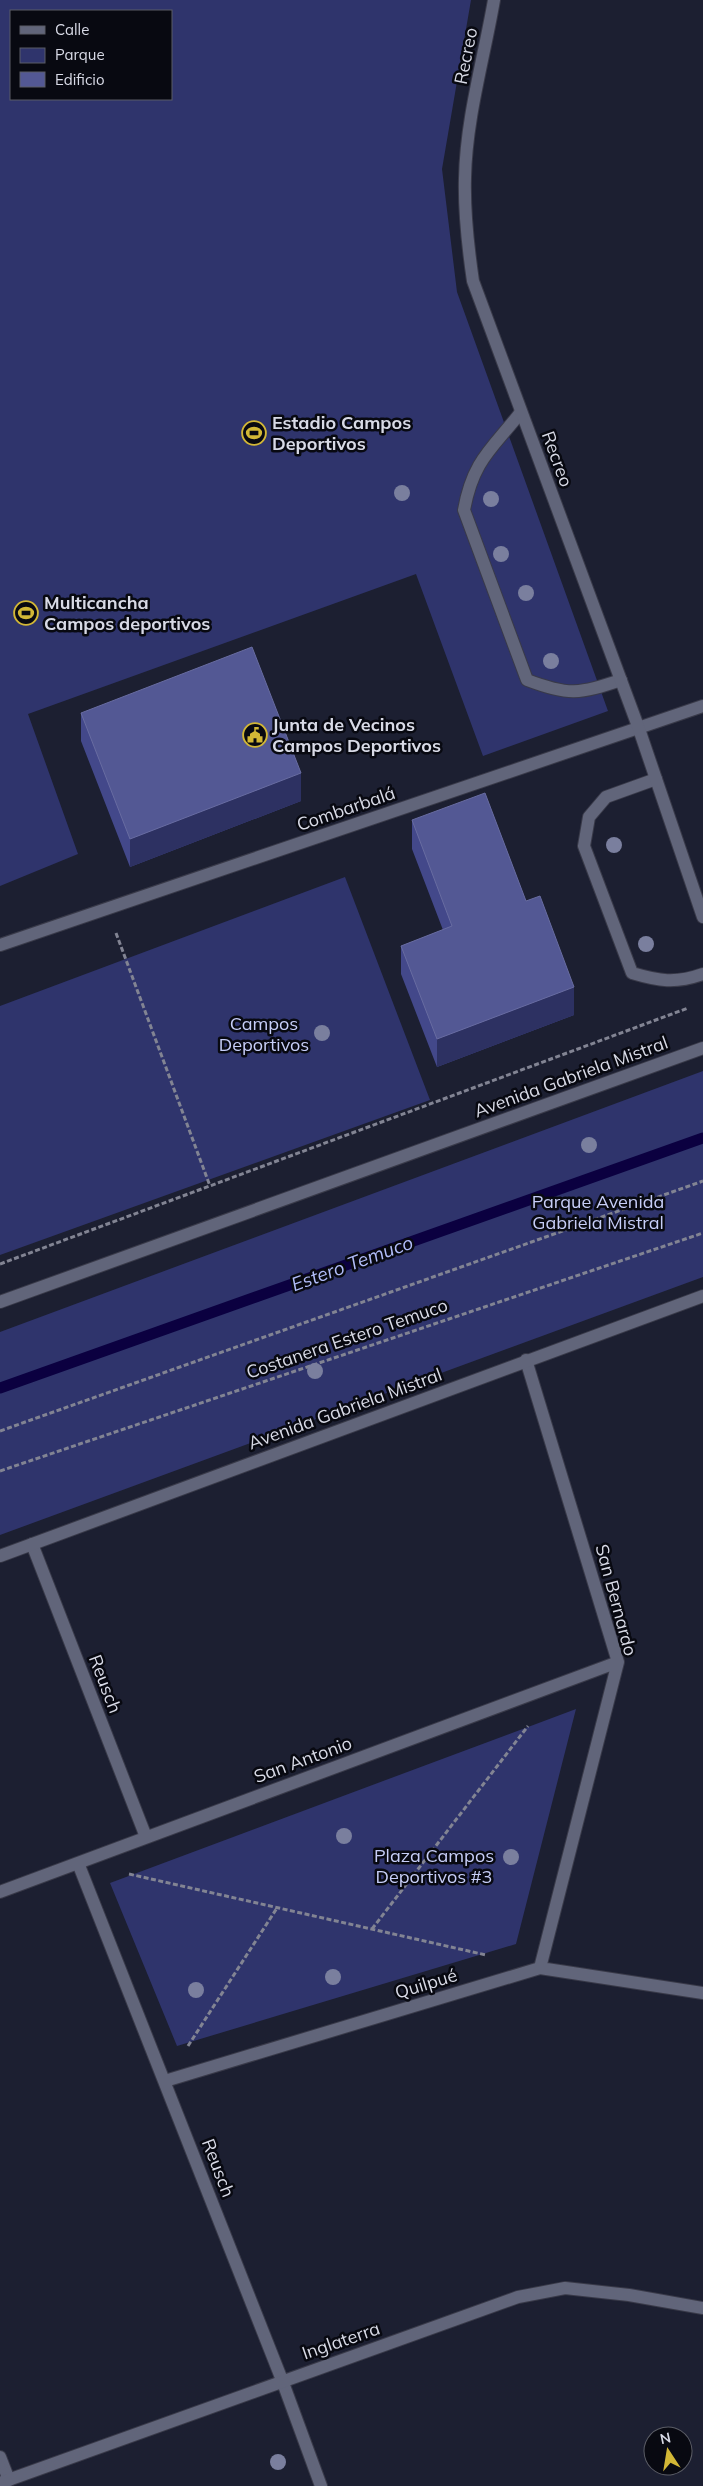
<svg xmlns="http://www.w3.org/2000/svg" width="703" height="2486" font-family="Mulish,sans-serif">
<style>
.green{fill:#2f346c;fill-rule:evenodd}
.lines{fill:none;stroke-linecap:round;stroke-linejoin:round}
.stream{stroke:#0b0040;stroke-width:11}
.service-casing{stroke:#393a49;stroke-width:14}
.minor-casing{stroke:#393a49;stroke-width:14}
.tertiary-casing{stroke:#393a49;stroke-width:14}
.secondary-casing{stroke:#393a49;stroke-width:14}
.path{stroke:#828493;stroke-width:3;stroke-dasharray:5 2.5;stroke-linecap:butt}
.service{stroke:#61657a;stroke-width:12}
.minor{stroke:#61657a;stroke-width:12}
.tertiary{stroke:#61657a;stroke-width:12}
.secondary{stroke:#61657a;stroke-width:12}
.tree{fill:#7a7f9e}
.wall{fill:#43488a}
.shaded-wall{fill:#2d3162}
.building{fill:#535894;stroke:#686ca1}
.labels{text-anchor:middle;stroke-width:5;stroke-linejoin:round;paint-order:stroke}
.street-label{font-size:18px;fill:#d8dae6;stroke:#080911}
.poi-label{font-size:18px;font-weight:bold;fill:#d8dae6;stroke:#080911;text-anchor:start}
.park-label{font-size:18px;fill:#c7cef8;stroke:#080911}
.water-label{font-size:19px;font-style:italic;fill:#b1bcf9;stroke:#080911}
</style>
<rect width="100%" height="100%" fill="#1c1f31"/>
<path class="green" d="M 0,0 L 471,0 L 442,169 L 457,292 L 608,711 L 483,756 L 416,574 L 28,714 L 78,854 L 0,886 ZM 11,11 L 171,11 L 171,99 L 11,99 Z
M 345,877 L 430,1100 L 0,1255 L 0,1006 Z
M 703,1071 L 703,1277 L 0,1535 L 0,1332 Z
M 576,1709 L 516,1944 L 177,2046 L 110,1883 Z"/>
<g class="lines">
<path class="stream" d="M 0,1388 L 703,1138"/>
<g class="service-casing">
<path id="service" d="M 521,412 C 492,449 473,460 464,510 L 527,680 C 569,696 579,694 621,680
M 656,779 L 606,797 L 589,817 L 584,846 L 632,973 C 659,981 675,984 703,974"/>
</g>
<g class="minor-casing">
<path id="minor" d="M 0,945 L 703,706
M 526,1360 L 618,1662 L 540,1968
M 32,1544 L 146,1837
M 78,1863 L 282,2380 L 321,2486
M 0,1892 L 618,1662
M 165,2081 L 540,1968 L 703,1993
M 0,2457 L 9,2480"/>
</g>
<g class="tertiary-casing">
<path id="tertiary" d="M 494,0 C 484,58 466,119 465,178 C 464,213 468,247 473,281 L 639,729 L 703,917
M 0,2483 L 518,2297 L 565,2288 L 629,2295 L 703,2308"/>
</g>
<g class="secondary-casing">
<path id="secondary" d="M 0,1302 L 703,1048
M 0,1556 L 703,1296"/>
</g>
<path class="path" d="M 116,933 L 210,1186
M 0,1264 L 688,1008
M 0,1431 L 703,1181
M 0,1471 L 703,1233
M 129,1874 L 486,1955
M 372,1929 L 528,1726
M 188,2046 L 277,1908"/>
<use href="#service" class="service"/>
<use href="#minor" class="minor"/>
<use href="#tertiary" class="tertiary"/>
<use href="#secondary" class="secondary"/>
</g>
<g class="tree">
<circle cx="402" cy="493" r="8"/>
<circle cx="491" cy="499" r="8"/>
<circle cx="501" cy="554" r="8"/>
<circle cx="526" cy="593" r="8"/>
<circle cx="551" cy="661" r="8"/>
<circle cx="614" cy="845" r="8"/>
<circle cx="646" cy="944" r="8"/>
<circle cx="322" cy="1033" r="8"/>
<circle cx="589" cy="1145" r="8"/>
<circle cx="315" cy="1371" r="8"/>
<circle cx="344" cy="1836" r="8"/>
<circle cx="511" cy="1857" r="8"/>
<circle cx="333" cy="1977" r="8"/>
<circle cx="196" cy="1990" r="8"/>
<circle cx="278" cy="2462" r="8"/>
</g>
<path class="wall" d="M 81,713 L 301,801 L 130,867 L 81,741 Z
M 412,820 L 526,901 L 574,1015 L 437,1067 L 401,974 L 401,946 L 443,930 L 412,849 Z"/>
<path class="shaded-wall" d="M 301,773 L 301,801 L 130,867 L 130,839 Z
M 574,987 L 574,1015 L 437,1067 L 437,1039 Z"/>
<path class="building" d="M 252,647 L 301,773 L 130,839 L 81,713 Z
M 485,793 L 526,901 L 540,896 L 574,987 L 437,1039 L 401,946 L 452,926 L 412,820 Z"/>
<defs>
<g id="stadium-ring" transform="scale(1.25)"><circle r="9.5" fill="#080911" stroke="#d2b736" stroke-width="1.5"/><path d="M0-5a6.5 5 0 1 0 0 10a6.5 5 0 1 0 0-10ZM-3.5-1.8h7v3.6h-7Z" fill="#d2b736"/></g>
<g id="civic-ring" transform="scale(1.25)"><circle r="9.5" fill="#080911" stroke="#d2b736" stroke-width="1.5"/><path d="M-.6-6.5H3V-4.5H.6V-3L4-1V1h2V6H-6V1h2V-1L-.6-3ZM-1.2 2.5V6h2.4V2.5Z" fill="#d2b736"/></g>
</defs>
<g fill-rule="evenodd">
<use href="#stadium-ring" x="254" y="433"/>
<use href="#stadium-ring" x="26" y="613"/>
<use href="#civic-ring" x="255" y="735"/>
</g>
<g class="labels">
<g class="street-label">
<text transform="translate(466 56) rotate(-79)" y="6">Recreo</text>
<text transform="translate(557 459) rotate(70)" y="6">Recreo</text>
<text transform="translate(346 809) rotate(-19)" y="6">Combarbalá</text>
<text transform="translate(571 1077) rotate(-20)" y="6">Avenida Gabriela Mistral</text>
<text transform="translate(347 1339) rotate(-19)" y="6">Costanera Estero Temuco</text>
<text transform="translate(345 1409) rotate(-20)" y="6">Avenida Gabriela Mistral</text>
<text transform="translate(616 1600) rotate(75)" y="6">San Bernardo</text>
<text transform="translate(105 1684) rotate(69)" y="6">Reusch</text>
<text transform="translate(303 1760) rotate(-20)" y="6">San Antonio</text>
<text transform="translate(426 1984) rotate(-17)" y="6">Quilpué</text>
<text transform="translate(218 2168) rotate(69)" y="6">Reusch</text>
<text transform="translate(341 2341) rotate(-19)" y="6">Inglaterra</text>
</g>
<g class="poi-label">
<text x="272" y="429">Estadio Campos<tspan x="272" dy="21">Deportivos</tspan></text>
<text x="44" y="609">Multicancha<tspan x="44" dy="21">Campos deportivos</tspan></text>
<text x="272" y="731">Junta de Vecinos<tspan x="272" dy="21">Campos Deportivos</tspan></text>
</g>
<g class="park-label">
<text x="264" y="1030">Campos<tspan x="264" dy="21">Deportivos</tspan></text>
<text x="598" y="1208">Parque Avenida<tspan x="598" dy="21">Gabriela Mistral</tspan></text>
<text x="434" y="1862">Plaza Campos<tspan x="434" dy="21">Deportivos #3</tspan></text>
</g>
<g class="water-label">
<text transform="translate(352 1263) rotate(-20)" y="7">Estero Temuco</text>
</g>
</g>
<rect x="10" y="10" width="162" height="90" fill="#080911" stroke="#5b5d66"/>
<rect x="20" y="26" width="25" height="8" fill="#61657a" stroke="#5b5d66"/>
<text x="55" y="35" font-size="15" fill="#d8dae6">Calle</text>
<rect x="20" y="48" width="25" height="15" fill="#2f346c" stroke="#5b5d66"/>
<text x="55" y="60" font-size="15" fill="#d8dae6">Parque</text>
<rect x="20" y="72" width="25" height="15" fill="#535894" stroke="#5b5d66"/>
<text x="55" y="85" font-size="15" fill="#d8dae6">Edificio</text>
<g transform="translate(668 2451) rotate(348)"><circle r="24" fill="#080911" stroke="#5b5d66"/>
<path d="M0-4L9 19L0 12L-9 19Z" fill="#d2b736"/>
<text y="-8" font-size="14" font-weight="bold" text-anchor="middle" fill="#d8dae6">N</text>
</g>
</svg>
